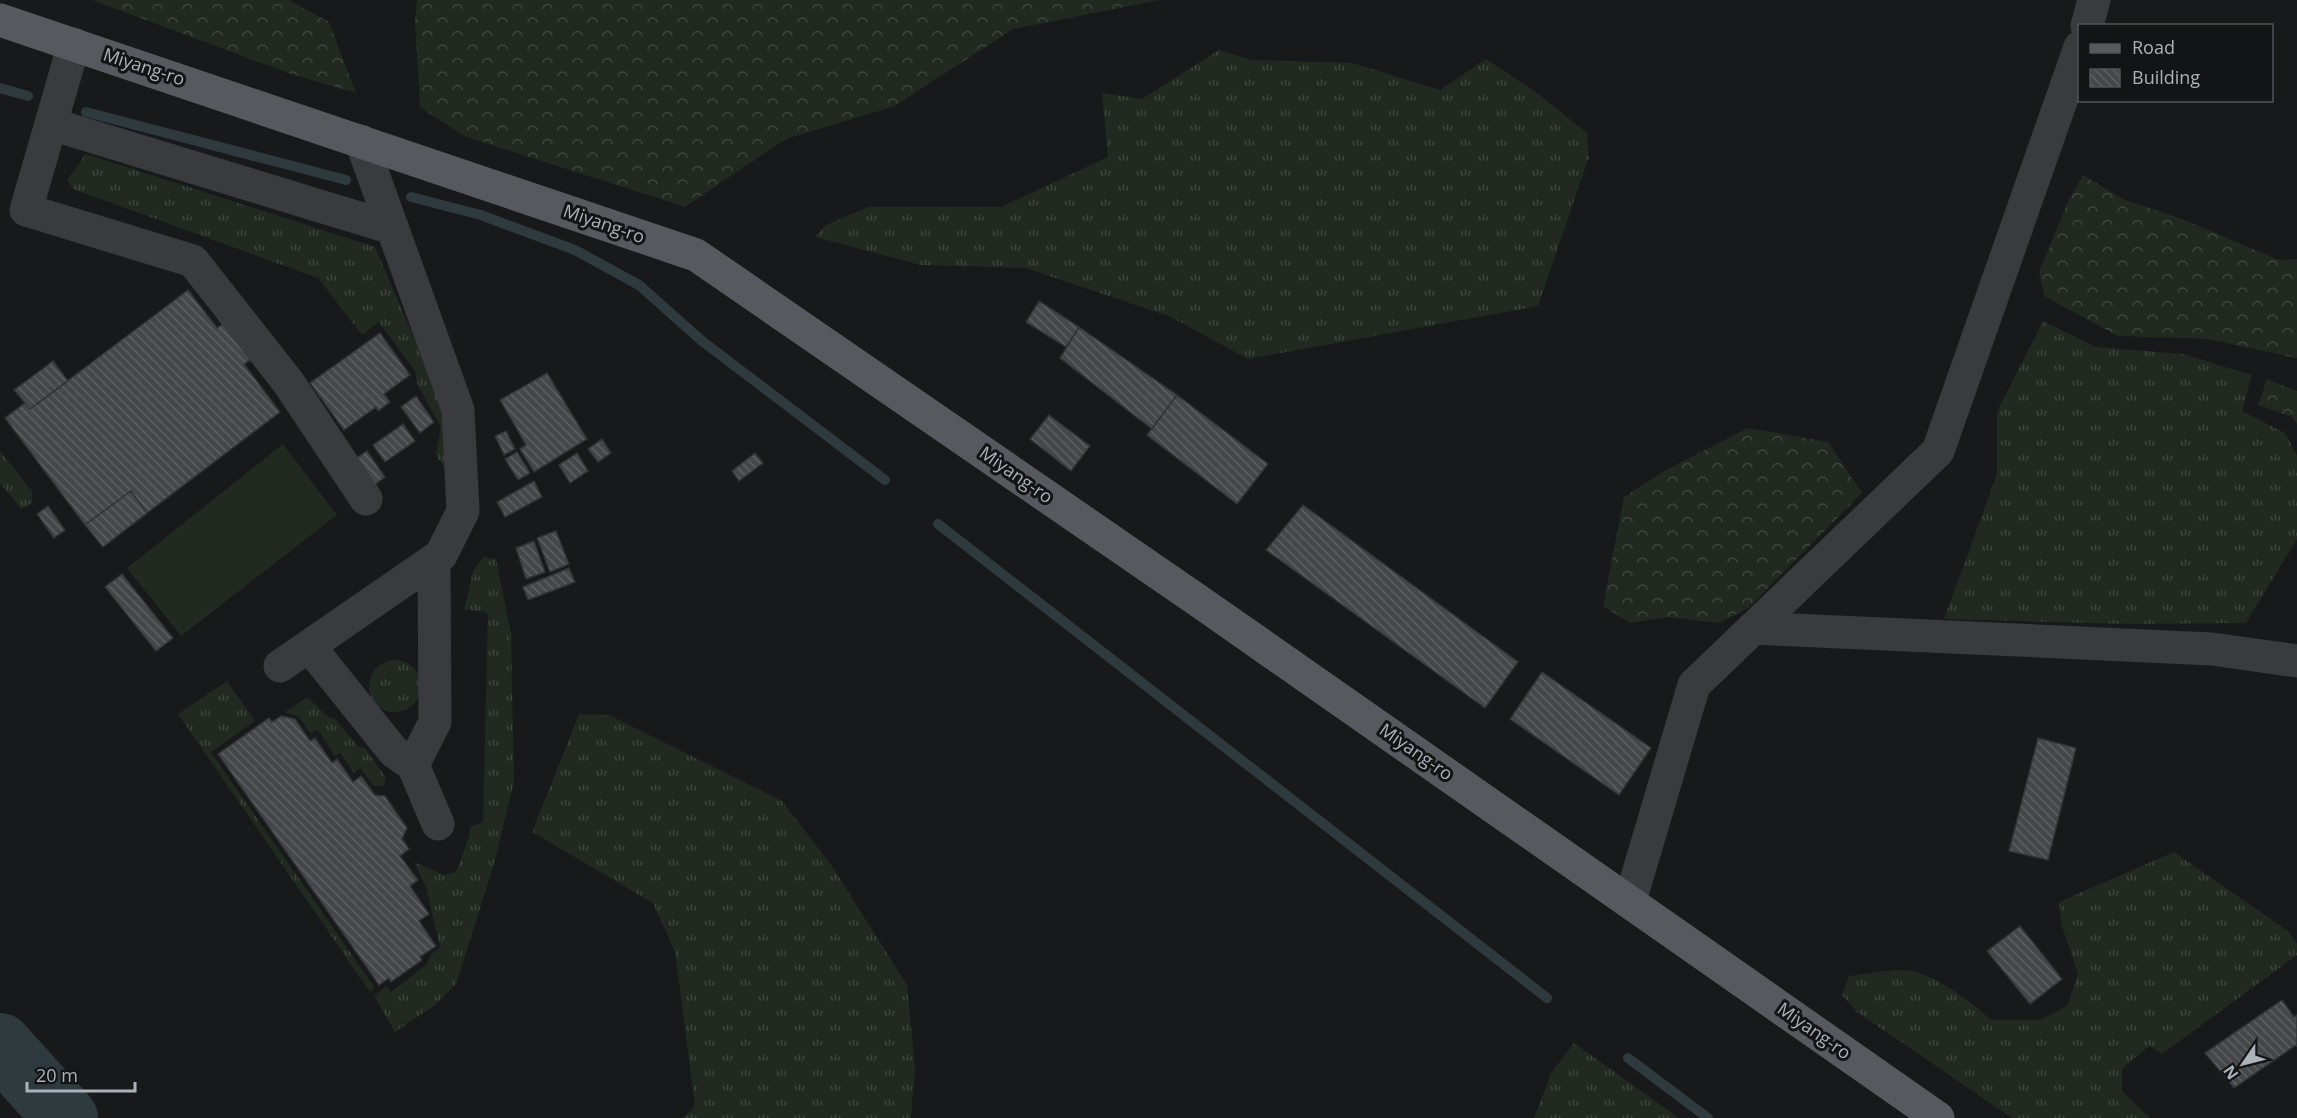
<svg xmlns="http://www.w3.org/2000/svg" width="2297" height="1118" font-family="'Open Sans',sans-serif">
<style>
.grass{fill:url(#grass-tufts)}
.forest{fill:url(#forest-crowns)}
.pitch{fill:#212920}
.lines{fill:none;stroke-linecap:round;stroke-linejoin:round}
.stream{stroke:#2f3a3e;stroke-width:10}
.river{stroke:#2f3a3e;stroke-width:64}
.building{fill:url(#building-back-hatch);stroke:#323336;stroke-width:1.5}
.minor{stroke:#393b3f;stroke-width:33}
.major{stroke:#56595e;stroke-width:33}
.labels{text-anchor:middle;stroke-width:6;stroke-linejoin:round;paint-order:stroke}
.street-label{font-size:18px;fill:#abb2ba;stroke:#131416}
</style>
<defs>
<pattern id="grass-tufts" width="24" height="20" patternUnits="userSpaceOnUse" patternTransform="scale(1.5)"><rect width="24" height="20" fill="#212920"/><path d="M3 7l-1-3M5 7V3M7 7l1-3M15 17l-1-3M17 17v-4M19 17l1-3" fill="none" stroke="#3f463e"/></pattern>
<pattern id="forest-crowns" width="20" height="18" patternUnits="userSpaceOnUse" patternTransform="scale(1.5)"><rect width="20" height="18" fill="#212920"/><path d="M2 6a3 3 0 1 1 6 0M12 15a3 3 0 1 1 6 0" fill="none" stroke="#3f463e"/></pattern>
<pattern id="building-back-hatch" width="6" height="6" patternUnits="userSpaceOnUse" patternTransform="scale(1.5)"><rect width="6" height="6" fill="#45474a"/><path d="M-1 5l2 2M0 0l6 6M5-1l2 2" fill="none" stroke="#5d5f62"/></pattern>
</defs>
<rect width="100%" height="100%" fill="#18191a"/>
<path class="grass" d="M 1219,50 L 1252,60 L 1352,63 L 1440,90 L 1486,59 L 1533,90 L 1587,133 L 1589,157 L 1538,306 L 1248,359 L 1171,317 L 1026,268 L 921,265 L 815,237 L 826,225 L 868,207 L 1001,207 L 1108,157 L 1102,93 L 1142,99 Z
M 86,154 L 375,247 L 442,403 L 447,470 L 436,456 L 441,427 L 418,386 L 415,371 L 379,322 L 362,335 L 318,278 L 73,189 L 67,180 Z
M 2043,321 L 2096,347 L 2183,354 L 2252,375 L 2242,411 L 2285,433 L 2297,456 L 2297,539 L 2246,623 L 2129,624 L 1944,619 L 1997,474 L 1997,412 Z
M 0,451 L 32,491 L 32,503 L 21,509 L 0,483 Z
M 484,557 L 496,559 L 511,633 L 514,782 L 494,864 L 456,984 L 435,1005 L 395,1032 L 374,996 L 386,986 L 391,992 L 427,964 L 429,957 L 440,947 L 426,887 L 414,862 L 444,875 L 456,872 L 469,837 L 470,827 L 483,822 L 488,614 L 484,611 L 464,610 L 473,571 Z
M369 686a26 26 0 1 1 52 0a26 26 0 1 1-52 0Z
M 227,681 L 255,721 L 211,752 L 375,988 L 370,992 L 178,714 Z
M 307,697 L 329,717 L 335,719 L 359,747 L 365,748 L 386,778 L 383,786 L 374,786 L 360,768 L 354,773 L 340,753 L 335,756 L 318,730 L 310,733 L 299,717 L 285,712 Z
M 579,714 L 609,715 L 782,801 L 832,866 L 907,985 L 915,1067 L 911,1118 L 683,1118 L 695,1106 L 675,952 L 653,903 L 532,832 Z
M 2174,852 L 2288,931 L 2297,944 L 2297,955 L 2162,1054 L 2149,1046 L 2122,1069 L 2122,1091 L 2150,1118 L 2012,1118 L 1857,1012 L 1842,995 L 1849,976 C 1866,974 1883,970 1900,970 C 1931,969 1970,1002 1992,1020 L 2040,1020 L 2067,1006 L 2078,974 L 2062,926 L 2059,902 Z
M 1574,1043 L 1679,1118 L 1534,1118 L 1551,1073 Z"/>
<path class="forest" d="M 92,0 L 289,0 L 329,22 L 356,93 L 291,74 Z
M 417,0 L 1159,0 L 1013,29 L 895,106 L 786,139 L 685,207 L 464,136 L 420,107 L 415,20 Z
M 2083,175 L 2123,199 L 2182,219 L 2279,260 L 2297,259 L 2297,358 L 2207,339 L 2118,336 L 2044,296 L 2039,272 L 2069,199 Z
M 2267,379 L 2297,391 L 2297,424 L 2292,417 L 2258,405 Z
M 1748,428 L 1828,442 L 1862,493 L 1748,608 L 1720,623 L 1668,617 L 1630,623 L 1603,606 L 1624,497 L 1666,470 Z"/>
<path class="pitch" d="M 283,444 L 337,515 L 181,636 L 127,568 Z"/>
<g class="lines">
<path class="stream" d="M 0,88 L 28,96
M 86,112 L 346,180
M 411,197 L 481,215 L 575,250 L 639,285 L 702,341 L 885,480
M 938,524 L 1547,998
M 1628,1058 L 1708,1118"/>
<path class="river" d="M 0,1045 L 66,1118"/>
</g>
<path class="building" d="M 188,290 L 217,328 L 224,323 L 252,359 L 244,364 L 280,412 L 147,513 L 131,491 L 85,525 L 5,418 L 25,403 L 30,409 Z
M 1039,301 L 1079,327 L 1066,347 L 1026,322 Z
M 1079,327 L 1177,395 L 1152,429 L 1060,358 Z
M 380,333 L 410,375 L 384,394 L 390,402 L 378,411 L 376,407 L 344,430 L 310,383 Z
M 53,361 L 68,381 L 30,409 L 14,390 Z
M 547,373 L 587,439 L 534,472 L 520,449 L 526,445 L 500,400 Z
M 1177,395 L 1268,464 L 1237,504 L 1147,435 Z
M 416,396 L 434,422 L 420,433 L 401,407 Z
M 1049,415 L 1090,446 L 1071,471 L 1030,439 Z
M 403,424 L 415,441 L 385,462 L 373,445 Z
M 506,431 L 515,449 L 504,455 L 495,436 Z
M 602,439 L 611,453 L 598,462 L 588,449 Z
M 367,451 L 385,477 L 373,486 L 354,460 Z
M 517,452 L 530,473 L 518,480 L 505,459 Z
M 577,453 L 588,471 L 570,483 L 559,465 Z
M 755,453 L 763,463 L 739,481 L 732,471 Z
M 534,481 L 542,497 L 505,517 L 497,502 Z
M 131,491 L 147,513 L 103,547 L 85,525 Z
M 1303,505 L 1518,662 L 1485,708 L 1266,550 Z
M 48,506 L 65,530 L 54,538 L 37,514 Z
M 556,531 L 569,564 L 550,572 L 537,538 Z
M 534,541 L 545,572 L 526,579 L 516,548 Z
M 569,568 L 575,582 L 528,600 L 523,587 Z
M 122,574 L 173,638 L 156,651 L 105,587 Z
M 1542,672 L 1651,748 L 1619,795 L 1510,719 Z
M 281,716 L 295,719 L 310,741 L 315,738 L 332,763 L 337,759 L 353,782 L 361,776 L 375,795 L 385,796 L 407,828 L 402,839 L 409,849 L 400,856 L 418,880 L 410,886 L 429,914 L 419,921 L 436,946 L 420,957 L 422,960 L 391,982 L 389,978 L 379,985 L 218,754 L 269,718 L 272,722 Z
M 2038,738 L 2076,748 L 2048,860 L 2009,851 Z
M 2020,926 L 2062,979 L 2030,1004 L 1987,951 Z
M 2282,1000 L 2294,1017 L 2297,1015 L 2297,1047 L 2296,1045 L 2234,1088 L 2205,1053 Z"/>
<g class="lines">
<path class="minor" d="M 2087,26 L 2094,0
M 74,44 L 26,210 L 193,261 L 288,382 L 366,499
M 51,124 L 392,228
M 1753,628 L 2212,649 L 2297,661
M 309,646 L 394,752 L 413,765 L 438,824
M 280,666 L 441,555 L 463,511 L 458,410 L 361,141
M 413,765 L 435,722 L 434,560
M 1630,901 L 1694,685 L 1938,451 L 2080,47"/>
<path class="major" d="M 0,20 L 696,255 L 1203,604 L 1938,1118"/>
</g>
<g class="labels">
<g class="street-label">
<text transform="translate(144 67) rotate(18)" y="6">Miyang-ro</text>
<text transform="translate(604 224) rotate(19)" y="6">Miyang-ro</text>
<text transform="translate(1016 475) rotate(35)" y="6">Miyang-ro</text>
<text transform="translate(1416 752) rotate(35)" y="6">Miyang-ro</text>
<text transform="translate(1814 1031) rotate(35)" y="6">Miyang-ro</text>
</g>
</g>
<rect x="2078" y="24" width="195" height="78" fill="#131416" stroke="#505358" stroke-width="1.5"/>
<rect x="2090" y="44" width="30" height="9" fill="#56595e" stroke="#505358" stroke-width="1.5"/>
<text x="2132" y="54" font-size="18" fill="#abb2ba">Road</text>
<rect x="2090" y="69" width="30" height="18" fill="url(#building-back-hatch)" stroke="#505358" stroke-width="1.5"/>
<text x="2132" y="84" font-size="18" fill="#abb2ba">Building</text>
<g transform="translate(2243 1064) rotate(235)" stroke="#131416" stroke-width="4.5" paint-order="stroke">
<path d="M0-4.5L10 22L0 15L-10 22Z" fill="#abb2ba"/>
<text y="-9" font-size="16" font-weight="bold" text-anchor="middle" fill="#abb2ba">N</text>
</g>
<path d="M27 1082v9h108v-9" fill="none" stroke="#abb2ba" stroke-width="3"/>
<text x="36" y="1082" font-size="18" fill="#abb2ba" stroke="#131416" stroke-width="4.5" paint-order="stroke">20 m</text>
</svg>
